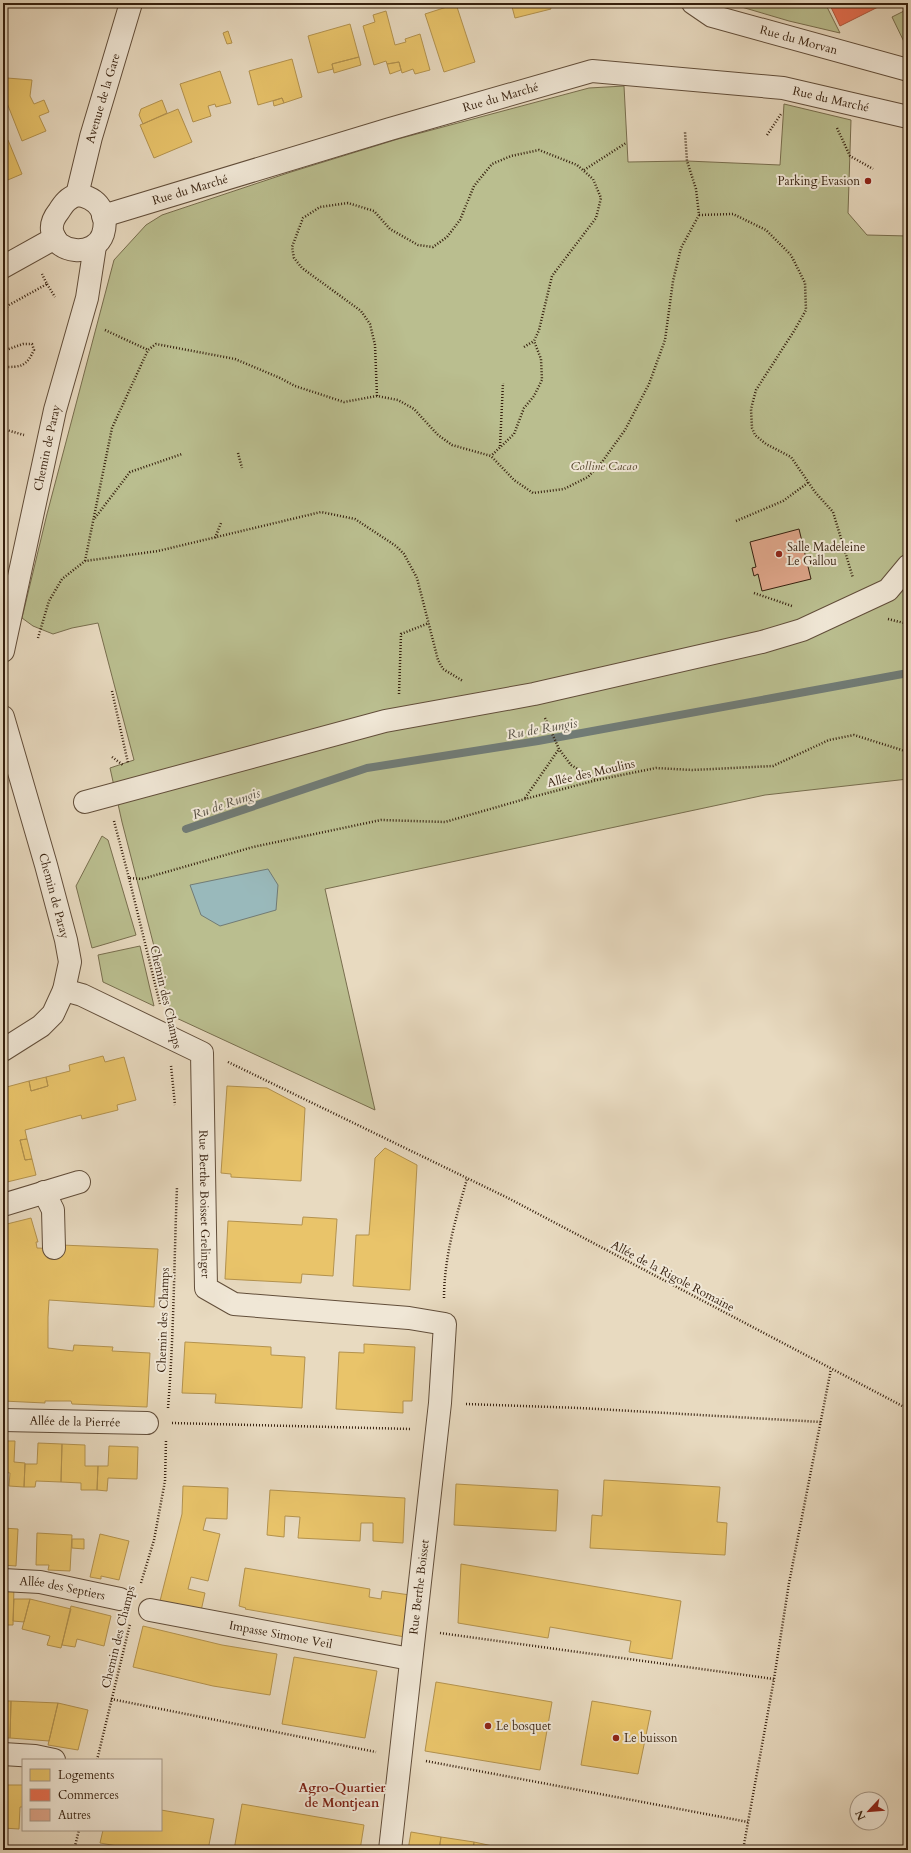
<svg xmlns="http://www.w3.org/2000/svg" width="911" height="1853" font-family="Cardo,serif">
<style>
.green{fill:#babe8f;stroke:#786e4e}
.water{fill:#99b9bb;stroke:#717b75}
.homes{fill:#e9c46a;stroke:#b3924e}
.shops{fill:#e76f51;stroke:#b2573d}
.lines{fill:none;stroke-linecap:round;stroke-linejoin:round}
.stream{stroke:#717b75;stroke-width:8}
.building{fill:#dda488;stroke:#351f0d}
.minor-casing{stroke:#624e3a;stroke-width:24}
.path{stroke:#351f0d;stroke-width:2.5;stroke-dasharray:1 2;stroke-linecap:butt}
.minor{stroke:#f0e7d6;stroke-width:22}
.poi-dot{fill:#8f2418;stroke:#f0e7d6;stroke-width:1.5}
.labels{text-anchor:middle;stroke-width:4;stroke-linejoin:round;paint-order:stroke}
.street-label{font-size:12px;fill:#351f0d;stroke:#f0e7d6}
.poi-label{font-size:12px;fill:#351f0d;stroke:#f0e7d6;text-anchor:start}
.park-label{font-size:12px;font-style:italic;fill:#56472e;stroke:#f0e7d6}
.water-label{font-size:13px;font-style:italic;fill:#534d41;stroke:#f0e7d6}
.neighbourhood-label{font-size:13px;font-weight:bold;fill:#7a1f14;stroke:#f0e7d6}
</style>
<rect width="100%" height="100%" fill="#e8dac0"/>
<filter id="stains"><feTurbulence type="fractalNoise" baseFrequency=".005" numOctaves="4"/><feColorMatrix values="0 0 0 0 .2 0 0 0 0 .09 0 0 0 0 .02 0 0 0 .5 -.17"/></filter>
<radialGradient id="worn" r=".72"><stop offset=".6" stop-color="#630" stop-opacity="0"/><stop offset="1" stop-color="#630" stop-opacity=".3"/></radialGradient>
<path class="green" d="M 728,3 L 825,3 L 840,33 L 789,21 Z
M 908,9 L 908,50 L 892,17 Z
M 624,86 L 628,162 L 687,161 L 780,165 L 784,104 L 851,120 L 848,213 L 867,235 L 908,236 L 908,373 L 906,376 L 908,458 L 908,779 L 765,795 L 325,889 L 375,1110 L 172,1016 L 122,822 L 110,768 L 134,760 L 98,623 L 72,628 L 53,634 L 33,626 L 22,618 L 47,514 L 114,260 L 146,225 L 162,215 L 291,172 L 398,139 L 589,88 Z
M 102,836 L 108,840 L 136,935 L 92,948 L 76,886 Z
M 140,946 L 154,1006 L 103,982 L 98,955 Z"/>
<path class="water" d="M 268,869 L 278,885 L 276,910 L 220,926 L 201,915 L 190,885 Z"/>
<path class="homes" d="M 511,3 L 549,3 L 551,9 L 515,18 Z
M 456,4 L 475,62 L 444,72 L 425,14 Z
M 386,11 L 395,45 L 406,42 L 405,39 L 420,34 L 430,70 L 415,74 L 413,69 L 402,73 L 399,62 L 387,64 L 386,61 L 374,65 L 363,26 L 375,22 L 373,15 Z
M 350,24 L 359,57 L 332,64 L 333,69 L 318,73 L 308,36 Z
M 228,31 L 232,43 L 227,44 L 223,33 Z
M 359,57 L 361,65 L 334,73 L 332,64 Z
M 292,59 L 302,97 L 284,103 L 282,98 L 258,105 L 249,71 Z
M 399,62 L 401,70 L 390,74 L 387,64 Z
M 220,71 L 231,103 L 216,107 L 215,104 L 208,106 L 211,116 L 193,122 L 180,84 Z
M 7,78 L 32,80 L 30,96 L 34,104 L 44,100 L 49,112 L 39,116 L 46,131 L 22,141 L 5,98 Z
M 282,98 L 284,103 L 274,106 L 273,101 Z
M 162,100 L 167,113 L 143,124 L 139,115 L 141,109 Z
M 178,109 L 192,142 L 154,158 L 140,125 Z
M 8,140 L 22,174 L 3,182 L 3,142 Z
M 103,1056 L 105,1062 L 124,1057 L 136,1100 L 117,1105 L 118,1110 L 82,1119 L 81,1115 L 25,1130 L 27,1139 L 20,1140 L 25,1160 L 32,1159 L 36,1175 L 3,1183 L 3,1088 L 29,1081 L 31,1091 L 48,1086 L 46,1077 L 70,1071 L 69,1065 Z
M 46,1077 L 48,1086 L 31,1091 L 29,1081 Z
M 227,1086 L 267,1088 L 305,1108 L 301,1181 L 231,1177 L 231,1174 L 221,1173 Z
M 27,1139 L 32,1159 L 25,1160 L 20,1140 Z
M 385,1148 L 417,1165 L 410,1290 L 353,1286 L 356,1235 L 369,1235 L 375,1158 Z
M 303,1217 L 337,1219 L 333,1276 L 302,1274 L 301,1283 L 225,1279 L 228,1221 L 302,1225 Z
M 31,1218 L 38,1242 L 36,1242 L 37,1248 L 61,1249 L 61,1245 L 158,1249 L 154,1307 L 49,1300 L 48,1317 L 48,1348 L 73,1351 L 74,1345 L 113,1347 L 112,1351 L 150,1353 L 147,1407 L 72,1404 L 71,1401 L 45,1401 L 45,1403 L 3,1401 L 3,1225 Z
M 185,1342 L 271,1347 L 271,1355 L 305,1357 L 302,1408 L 215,1403 L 216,1394 L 182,1393 Z
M 364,1344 L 415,1347 L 412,1401 L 403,1401 L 403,1413 L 336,1409 L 339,1352 L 364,1353 Z
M 3,1441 L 15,1441 L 14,1462 L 25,1463 L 24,1487 L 9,1486 L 10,1473 L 3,1472 Z
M 38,1443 L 62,1444 L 61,1482 L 36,1481 L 35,1487 L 24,1487 L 25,1464 L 37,1464 Z
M 62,1444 L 85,1445 L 85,1466 L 98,1466 L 97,1490 L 81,1490 L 81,1483 L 61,1482 Z
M 109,1446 L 138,1447 L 137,1479 L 108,1478 L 107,1491 L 97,1490 L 98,1466 L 108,1466 Z
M 604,1480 L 720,1487 L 717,1522 L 727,1523 L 725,1555 L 590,1548 L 592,1515 L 602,1516 Z
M 456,1484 L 558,1490 L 556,1531 L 454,1525 Z
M 183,1486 L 228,1488 L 227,1519 L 206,1518 L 203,1530 L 220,1534 L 208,1581 L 191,1577 L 188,1589 L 205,1593 L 201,1611 L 160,1601 L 182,1514 Z
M 270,1490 L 405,1498 L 403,1543 L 373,1541 L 373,1523 L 361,1523 L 360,1541 L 298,1538 L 300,1517 L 285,1516 L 284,1537 L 267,1535 Z
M 3,1528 L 18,1529 L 16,1566 L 3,1565 Z
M 37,1533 L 72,1535 L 70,1571 L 48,1570 L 49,1565 L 36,1565 Z
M 100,1534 L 129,1541 L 119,1580 L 101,1576 L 101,1579 L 90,1577 Z
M 72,1539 L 84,1539 L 84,1549 L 72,1548 Z
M 461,1564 L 681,1601 L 672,1659 L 629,1652 L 631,1641 L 550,1627 L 548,1638 L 458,1623 Z
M 245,1568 L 370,1589 L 369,1597 L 381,1599 L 382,1591 L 410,1595 L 405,1637 L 245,1609 L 246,1608 L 239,1606 Z
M 3,1586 L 14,1586 L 13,1625 L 3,1625 Z
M 14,1599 L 30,1599 L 24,1622 L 13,1621 Z
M 30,1599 L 71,1609 L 61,1648 L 47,1645 L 50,1636 L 22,1629 Z
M 71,1606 L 111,1616 L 104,1646 L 77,1639 L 75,1647 L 62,1645 Z
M 143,1626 L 222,1645 L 277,1654 L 270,1695 L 213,1686 L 133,1667 Z
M 294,1657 L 377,1671 L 365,1738 L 282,1724 Z
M 436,1682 L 552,1702 L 540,1770 L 425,1751 Z
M 3,1701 L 11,1701 L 10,1738 L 3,1738 Z
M 11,1701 L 58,1703 L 49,1741 L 10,1738 Z
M 592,1701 L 651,1711 L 638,1774 L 581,1765 Z
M 58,1703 L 88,1710 L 78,1750 L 48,1745 Z
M 7,1785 L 23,1785 L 23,1807 L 20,1807 L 19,1829 L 3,1828 L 3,1788 L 7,1788 Z
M 242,1804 L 364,1825 L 360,1850 L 234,1850 Z
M 161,1810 L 214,1819 L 208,1850 L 141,1850 L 100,1843 L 103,1830 L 161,1830 Z
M 411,1832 L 441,1837 L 439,1850 L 408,1850 Z
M 441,1837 L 474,1842 L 473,1850 L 439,1850 Z
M 474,1842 L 507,1849 L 473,1850 Z"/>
<path class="shops" d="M 829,3 L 886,3 L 840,26 Z"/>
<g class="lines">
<path class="stream" d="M 186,829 L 367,768 L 538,741 L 908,673"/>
</g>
<path class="building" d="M 799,529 L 811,579 L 762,591 L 758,574 L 754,576 L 752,568 L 756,567 L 750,542 Z"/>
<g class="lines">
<g class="minor-casing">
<g id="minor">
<path id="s1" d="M 693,3 L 712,16 L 908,70"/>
<path id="s2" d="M 77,195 L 91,137 L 131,3"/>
<path d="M 77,195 C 98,197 109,214 103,234 C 95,258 54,254 52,230 C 51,223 55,216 59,211 C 64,203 68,198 77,195 Z"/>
<path id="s3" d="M 103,216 L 390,129 L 592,71 L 783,88 L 908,117"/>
<path d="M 3,267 L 55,238"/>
<path id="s4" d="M 3,651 L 55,410 L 87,298 L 95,246"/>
<path id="s5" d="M 3,717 L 46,865 L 66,940 L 70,962 L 64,990 L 53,1014 L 41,1026 L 3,1050"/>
<path d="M 85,802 L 385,721 L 534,694 L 762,642 L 802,630 L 888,590 L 908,566"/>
<path id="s6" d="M 64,990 L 82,995 L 202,1053 L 206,1288 L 234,1304 L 409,1318 L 445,1324 L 440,1403 L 390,1850"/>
<path d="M 44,1192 L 53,1210 L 54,1248"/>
<path d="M 3,1205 L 79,1182"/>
<path id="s7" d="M 3,1420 L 147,1423"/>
<path id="s8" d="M 3,1580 L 40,1582 L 120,1599"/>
<path id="s9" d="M 150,1610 L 410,1659"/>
<path d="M 3,1754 L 35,1756 L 54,1760"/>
</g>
</g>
<path class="path" d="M 837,128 L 850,156 L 873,169
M 767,135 L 781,114
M 584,170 L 626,143
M 699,215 L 733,214 L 766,230 L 791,255 L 805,283 L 806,310 L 794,331 L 756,390 L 751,409 L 752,428 L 755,435 L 766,444 L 791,457 L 815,492 L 833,512 L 853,578
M 47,284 L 55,297
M 3,312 L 9,305 L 47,284 L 42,274
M 105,330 L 148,350
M 524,347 L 534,341
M 3,351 L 23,344 L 32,344 L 34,350 C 26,367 21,367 3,367
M 377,396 L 375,345 L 370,324 L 361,311 L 302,268 L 294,258 L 292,247 L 303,218 L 320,207 L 348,203 L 374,211 L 390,229 L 418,245 L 433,247 L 447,237 L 460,220 L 474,186 L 492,164 L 511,156 L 539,150 L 577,165 L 593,179 L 601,198 L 596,218 L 552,276 L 539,330 L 534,341 L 541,359 L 542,380 L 534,396 L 524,408 L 514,434 L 491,456
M 3,429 L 24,435
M 500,446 L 503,383
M 238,453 L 242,468
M 3,466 L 3,467
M 3,509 L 5,510 L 3,514
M 95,518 L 130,472 L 182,454
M 736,521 L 783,501 L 809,482
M 215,538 L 221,523
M 85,561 L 112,428 L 148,350 L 156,344 L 235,359 L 280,378 L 295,386 L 344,402 L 377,396 L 398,400 L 414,409 L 438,435 L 452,445 L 491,456 L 514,480 L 533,493 L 564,489 L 588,477 L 602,462 L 625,430 L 649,384 L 665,340 L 673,281 L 681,248 L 699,215 L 696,189 L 687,161 L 685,132
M 754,593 L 792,606
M 888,619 L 908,624
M 38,638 L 49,601 L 62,579 L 85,561 L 158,551 L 321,512 L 355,519 L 396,546 L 404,554 L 417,578 L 438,660 L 443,669 L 463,681
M 112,691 L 128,763
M 399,694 L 401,634 L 429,623
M 545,718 L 559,749 L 571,765 L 596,780
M 112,757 L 123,765
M 525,798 L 559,749
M 114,821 L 129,878 L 142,879 L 253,847 L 381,820 L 445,822 L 525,799 L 597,780 L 656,768 L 692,770 L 773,766 L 829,740 L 854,735 L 908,752
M 129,878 L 160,1004
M 228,1062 L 508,1198 L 908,1409
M 171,1066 L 175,1105
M 444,1298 C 444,1258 456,1217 467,1179
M 466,1404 L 580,1408 L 821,1422
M 168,1408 C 174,1334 174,1261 177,1187
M 172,1423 L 411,1429
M 141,1583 L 154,1540 L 165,1481 L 166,1441
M 440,1633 L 774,1679
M 111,1699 L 376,1752
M 97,1760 L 130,1624
M 426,1761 L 748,1822
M 74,1850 L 79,1830
M 743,1850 L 774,1679 L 789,1583 L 831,1369"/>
<use href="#minor" class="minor"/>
</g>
<g class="poi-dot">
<circle cx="868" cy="181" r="4"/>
<circle cx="779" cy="554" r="4"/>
<circle cx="488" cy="1726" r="4"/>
<circle cx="616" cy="1738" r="4"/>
</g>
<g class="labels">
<g class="street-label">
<text dy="4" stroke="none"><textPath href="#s1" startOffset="113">Rue du Morvan</textPath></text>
<text dy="4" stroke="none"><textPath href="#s3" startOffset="415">Rue du Marché</textPath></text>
<text dy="4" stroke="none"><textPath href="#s2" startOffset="100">Avenue de la Gare</textPath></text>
<text dy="4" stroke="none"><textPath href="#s3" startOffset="751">Rue du Marché</textPath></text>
<text dy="4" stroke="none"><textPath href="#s3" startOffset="91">Rue du Marché</textPath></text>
<text dy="4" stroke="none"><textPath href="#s4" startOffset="208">Chemin de Paray</textPath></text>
<text transform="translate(591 773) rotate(-13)" y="4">Allée des Moulins</text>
<text dy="4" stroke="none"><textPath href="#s5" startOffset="186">Chemin de Paray</textPath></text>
<text transform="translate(166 997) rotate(77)" y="4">Chemin des Champs</text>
<text dy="4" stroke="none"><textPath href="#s6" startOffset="303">Rue Berthe Boisset Grelinger</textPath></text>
<text transform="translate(673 1276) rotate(28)" y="4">Allée de la Rigole Romaine</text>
<text transform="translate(163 1320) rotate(-88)" y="4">Chemin des Champs</text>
<text dy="4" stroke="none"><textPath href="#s7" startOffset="72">Allée de la Pierrée</textPath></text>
<text transform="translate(419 1587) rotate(-83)" y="4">Rue Berthe Boisset</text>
<text dy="4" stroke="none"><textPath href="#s8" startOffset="60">Allée des Septiers</textPath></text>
<text dy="4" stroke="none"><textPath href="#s9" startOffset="133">Impasse Simone Veil</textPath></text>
<text transform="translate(118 1637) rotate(-76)" y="4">Chemin des Champs</text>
</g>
<g class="poi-label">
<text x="860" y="185" text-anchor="end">Parking Evasion</text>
<text x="787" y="551">Salle Madeleine<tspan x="787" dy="14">Le Gallou</tspan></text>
<text x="496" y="1730">Le bosquet</text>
<text x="624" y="1742">Le buisson</text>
</g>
<g class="park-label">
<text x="604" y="470">Colline Cacao</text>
</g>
<g class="water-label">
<text transform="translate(542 728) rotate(-10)" y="5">Ru de Rungis</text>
<text transform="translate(226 803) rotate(-19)" y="5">Ru de Rungis</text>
</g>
<g class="neighbourhood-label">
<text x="342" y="1792">Agro-Quartier<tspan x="342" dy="15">de Montjean</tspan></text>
</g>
</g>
<rect width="911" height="1853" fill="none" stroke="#e8dac0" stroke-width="16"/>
<rect x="4" y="4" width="903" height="1845" fill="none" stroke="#351f0d" stroke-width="2"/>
<rect x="8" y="8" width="895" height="1837" fill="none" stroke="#351f0d"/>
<rect x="22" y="1759" width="140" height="72" fill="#f0e7d6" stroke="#a59786"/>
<rect x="30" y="1769" width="20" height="12" fill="#e9c46a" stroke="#a59786"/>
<text x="58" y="1779" font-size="12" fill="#351f0d">Logements</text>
<rect x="30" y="1789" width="20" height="12" fill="#e76f51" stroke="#a59786"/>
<text x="58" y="1799" font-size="12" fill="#351f0d">Commerces</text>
<rect x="30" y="1809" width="20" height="12" fill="#dda488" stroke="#a59786"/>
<text x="58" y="1819" font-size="12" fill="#351f0d">Autres</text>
<g transform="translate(869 1811) rotate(244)"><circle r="19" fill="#f0e7d6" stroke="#a59786"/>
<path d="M0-3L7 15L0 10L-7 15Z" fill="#8f2418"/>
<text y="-6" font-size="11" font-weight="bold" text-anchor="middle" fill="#351f0d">N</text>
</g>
<rect width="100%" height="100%" filter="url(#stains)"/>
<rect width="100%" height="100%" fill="url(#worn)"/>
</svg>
